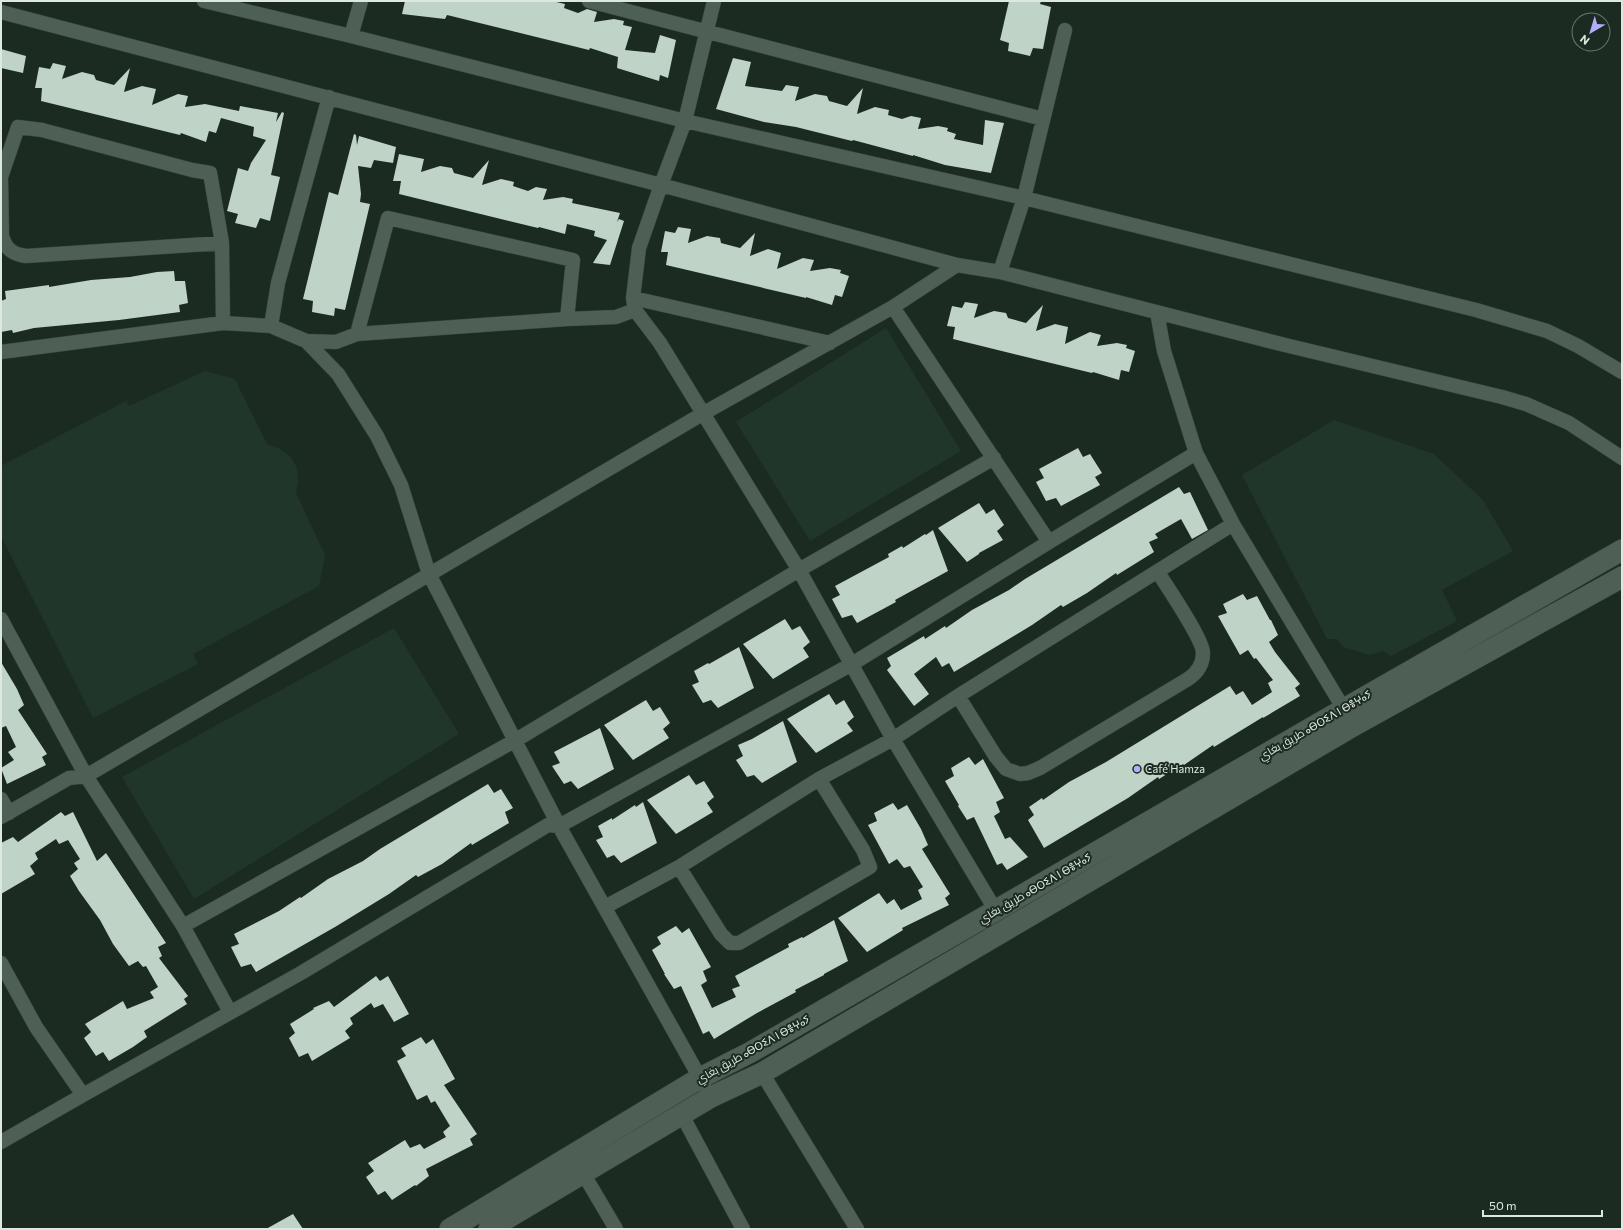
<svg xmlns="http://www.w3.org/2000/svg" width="1623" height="1230" font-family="Commissioner,Cairo,'Noto Sans Tifinagh',sans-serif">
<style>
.built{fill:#20362a}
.building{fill:#bfd3c6}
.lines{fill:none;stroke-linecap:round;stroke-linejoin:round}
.minor-casing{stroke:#39463f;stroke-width:15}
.secondary-casing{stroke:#39463f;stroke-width:22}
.minor{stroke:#4e5f55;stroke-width:14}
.secondary{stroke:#4e5f55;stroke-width:21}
.poi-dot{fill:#b2adf9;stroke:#1b2b22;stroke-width:1.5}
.labels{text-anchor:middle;stroke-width:4;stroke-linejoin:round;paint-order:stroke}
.street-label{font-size:11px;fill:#dee8e2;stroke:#1b2b22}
.poi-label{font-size:11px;fill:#dee8e2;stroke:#1b2b22;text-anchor:start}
</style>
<rect width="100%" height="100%" fill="#1b2b22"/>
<path class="built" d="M 886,328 L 961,451 L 810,541 L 736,422 Z
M 205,371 L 235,379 L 267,444 L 280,449 L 291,457 L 297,468 L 298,482 L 296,493 L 325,555 L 319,586 L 193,654 L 198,664 L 93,718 L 1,536 L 1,466 L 126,401 L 129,406 Z
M 1334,420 L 1434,454 L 1483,500 L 1513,551 L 1442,590 L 1457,621 L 1391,656 L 1382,651 L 1370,655 L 1343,647 L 1337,639 L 1327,639 L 1242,475 Z
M 394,628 L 459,734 L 194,899 L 122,777 Z"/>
<path class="building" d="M 405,1 L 552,1 L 565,4 L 564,8 L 578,13 L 587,9 L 597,12 L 594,22 L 614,19 L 624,21 L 623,25 L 632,27 L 625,50 L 655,53 L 660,35 L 676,40 L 668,78 L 660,75 L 659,81 L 617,68 L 618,57 L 590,48 L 589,50 L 447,15 L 445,19 L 402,14 Z
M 1009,1 L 1041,1 L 1040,4 L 1051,7 L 1043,49 L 1033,48 L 1030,56 L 1008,51 L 1009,43 L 1000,40 Z
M 1,49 L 26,56 L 23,73 L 1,68 Z
M 733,58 L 751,62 L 745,86 L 782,91 L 786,85 L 799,87 L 795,101 L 815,94 L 827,96 L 829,101 L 847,106 L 863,88 L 857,114 L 875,107 L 889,110 L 888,115 L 902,119 L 911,116 L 921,118 L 918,129 L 938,126 L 948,128 L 947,131 L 956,134 L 954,139 L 983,145 L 985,120 L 1004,123 L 991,173 L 945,165 L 913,155 L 913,156 L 853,140 L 852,141 L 796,127 L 764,122 L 716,109 Z
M 53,63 L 66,66 L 62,79 L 82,72 L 94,75 L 96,80 L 114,85 L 130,68 L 124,92 L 142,86 L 156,89 L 152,105 L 178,94 L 188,96 L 185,107 L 205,104 L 239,111 L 240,106 L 278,113 L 276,122 L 282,112 L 284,113 L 271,175 L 280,177 L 270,221 L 260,218 L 256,228 L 235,223 L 238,214 L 227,211 L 238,168 L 248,171 L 251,163 L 266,140 L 253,136 L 254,127 L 221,118 L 216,133 L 209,131 L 206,142 L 181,133 L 180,135 L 41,101 L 42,88 L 35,88 L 39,67 L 50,69 Z
M 354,134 L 356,135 L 357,145 L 359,136 L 396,147 L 393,163 L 374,160 L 371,168 L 358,166 L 361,194 L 360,202 L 370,204 L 345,310 L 335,308 L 334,316 L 312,312 L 313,301 L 303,299 L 329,192 L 338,195 Z
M 399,154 L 424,159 L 421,172 L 440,166 L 452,168 L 454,173 L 473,178 L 489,160 L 482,185 L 501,179 L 514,182 L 513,186 L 528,191 L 536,187 L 547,189 L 543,200 L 563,197 L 573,199 L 572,203 L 620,213 L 617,222 L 619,219 L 624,221 L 610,265 L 593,263 L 607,240 L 594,236 L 595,231 L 567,224 L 565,234 L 539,227 L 538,228 L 399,194 L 401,181 L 393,181 Z
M 678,227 L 691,229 L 688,243 L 707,236 L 720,238 L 721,243 L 740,248 L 755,233 L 750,256 L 768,249 L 781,253 L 777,269 L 803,258 L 814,260 L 810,271 L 830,268 L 841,270 L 840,273 L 849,276 L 842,297 L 835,295 L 832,305 L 806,297 L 806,298 L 666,265 L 668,252 L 661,252 L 665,231 L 675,233 Z
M 174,271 L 175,281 L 185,281 L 188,303 L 179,305 L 180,312 L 119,320 L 34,328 L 13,333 L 12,330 L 1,332 L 1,301 L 6,299 L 5,291 L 49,285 L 49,287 L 91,280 L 130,277 L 157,272 Z
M 965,302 L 978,304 L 974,318 L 994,311 L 1006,313 L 1008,318 L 1026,323 L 1043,305 L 1036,331 L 1055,324 L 1068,327 L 1065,344 L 1090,332 L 1101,335 L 1097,346 L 1117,343 L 1127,345 L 1126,348 L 1135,351 L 1129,372 L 1121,370 L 1119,380 L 1093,372 L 1092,373 L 953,339 L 955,327 L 947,326 L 952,306 L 962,308 Z
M 1078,448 L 1083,457 L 1090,454 L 1102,473 L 1095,477 L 1100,485 L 1061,506 L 1056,498 L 1046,501 L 1036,482 L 1044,478 L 1039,469 Z
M 1179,487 L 1184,494 L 1190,492 L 1208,530 L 1192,539 L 1181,519 L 1155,534 L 1158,538 L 1149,542 L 1154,552 L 1117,575 L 1116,573 L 1087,593 L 1063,607 L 1061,605 L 1032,625 L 954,672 L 949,663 L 942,667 L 936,657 L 914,674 L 929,694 L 914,706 L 887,670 L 891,666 L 887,658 L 924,636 L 925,639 L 945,626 L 946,628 L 972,610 L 1009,590 L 1025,579 Z
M 979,503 L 986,514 L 994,509 L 1004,525 L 997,531 L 1003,540 L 979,553 L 979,554 L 967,562 L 938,528 Z
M 933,530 L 948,571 L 895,600 L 896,602 L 857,623 L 852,615 L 842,618 L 832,599 L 840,595 L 835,586 L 889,557 L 888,554 L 902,546 L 903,548 L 925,534 L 926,535 Z
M 1243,594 L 1247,600 L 1257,596 L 1270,620 L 1271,620 L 1278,635 L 1269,642 L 1275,652 L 1300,684 L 1295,688 L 1300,696 L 1263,718 L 1263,717 L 1214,747 L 1213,745 L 1184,765 L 1183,764 L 1159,779 L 1158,777 L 1128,798 L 1044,848 L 1028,820 L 1034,815 L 1029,807 L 1042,798 L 1043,800 L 1069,782 L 1106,762 L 1230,686 L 1236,695 L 1243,691 L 1252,705 L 1272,692 L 1268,683 L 1273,680 L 1256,658 L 1254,659 L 1248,650 L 1240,655 L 1218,616 L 1227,613 L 1223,604 Z
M 785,619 L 792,630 L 800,626 L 810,642 L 803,648 L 809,657 L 773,679 L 743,644 Z
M 739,647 L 754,688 L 718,708 L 711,700 L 703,703 L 692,685 L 699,682 L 694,671 L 708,663 L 709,664 Z
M 1,662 L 17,689 L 24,705 L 18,710 L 47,754 L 42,757 L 46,765 L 7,784 L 1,768 L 14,760 L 8,752 L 16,747 L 6,726 L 1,728 Z
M 829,694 L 836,705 L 844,700 L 854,717 L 847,723 L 853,731 L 816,753 L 787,719 Z
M 646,700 L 653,711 L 660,707 L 670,723 L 663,729 L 669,738 L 633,760 L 604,725 Z
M 783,721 L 797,762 L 762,783 L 754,775 L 747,777 L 736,760 L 743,756 L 738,745 L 752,739 Z
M 600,728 L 614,769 L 578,789 L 571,781 L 564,784 L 552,766 L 560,763 L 554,752 Z
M 969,757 L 975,765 L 983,759 L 1004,798 L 996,802 L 1000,812 L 994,816 L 1005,839 L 1010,837 L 1028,857 L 1007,870 L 1002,863 L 997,865 L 974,817 L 967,820 L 958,806 L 959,805 L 945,781 L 954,776 L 951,768 Z
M 689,775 L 696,785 L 704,781 L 714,797 L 707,803 L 713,812 L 676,834 L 647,800 Z
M 488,784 L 494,793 L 501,789 L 513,808 L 505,812 L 509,823 L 472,845 L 471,843 L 442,864 L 418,877 L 416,875 L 389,894 L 335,927 L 256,972 L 251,964 L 241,967 L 231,947 L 239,944 L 234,934 L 279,911 L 300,897 L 301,898 L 328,879 L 363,861 L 380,849 Z
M 643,802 L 657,843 L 621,863 L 614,855 L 607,858 L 596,840 L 603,837 L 598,826 L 612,818 L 612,820 L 635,805 L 636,807 Z
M 893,803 L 898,810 L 907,805 L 921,829 L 928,845 L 922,849 L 950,894 L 945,898 L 949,905 L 902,928 L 903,930 L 867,952 L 838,918 L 879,893 L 887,904 L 894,899 L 901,910 L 922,899 L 918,890 L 923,887 L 910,866 L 904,868 L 897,859 L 889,864 L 868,825 L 877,821 L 874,813 Z
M 61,812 L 65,816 L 73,812 L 97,861 L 106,853 L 166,943 L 158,947 L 162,956 L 159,958 L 188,996 L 184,999 L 187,1004 L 144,1031 L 147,1037 L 133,1047 L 109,1061 L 103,1052 L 96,1056 L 84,1038 L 91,1032 L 85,1024 L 123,1001 L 127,1009 L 154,998 L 150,992 L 158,987 L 146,966 L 143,967 L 138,961 L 129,966 L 113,944 L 100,920 L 79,891 L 70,876 L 78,869 L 74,863 L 80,859 L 68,840 L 59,844 L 56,839 L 35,853 L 38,859 L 30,866 L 35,874 L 1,894 L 1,843 L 13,837 L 18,842 Z
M 834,920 L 848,961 L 824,974 L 824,975 L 795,990 L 796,992 L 757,1013 L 714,1039 L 709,1031 L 703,1034 L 681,986 L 674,989 L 664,974 L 665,974 L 652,950 L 661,944 L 657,937 L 676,926 L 682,933 L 689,928 L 711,967 L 703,971 L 707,981 L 701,985 L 712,1008 L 736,997 L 732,989 L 740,986 L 735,976 L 789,947 L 788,944 L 802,937 L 803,938 Z
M 376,976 L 380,981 L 388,976 L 409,1014 L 394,1022 L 383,1004 L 374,1008 L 371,1003 L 350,1018 L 353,1024 L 345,1031 L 350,1038 L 312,1061 L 308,1053 L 299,1057 L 289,1038 L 295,1033 L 290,1024 L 314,1009 L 313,1008 L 329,1001 L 334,1007 Z
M 421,1037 L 426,1044 L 433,1039 L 455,1079 L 444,1085 L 477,1134 L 470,1139 L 473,1145 L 426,1169 L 429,1176 L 416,1186 L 415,1185 L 392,1200 L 385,1191 L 378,1195 L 366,1177 L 374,1171 L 368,1163 L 405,1140 L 410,1148 L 420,1144 L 424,1149 L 446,1137 L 443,1132 L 450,1126 L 435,1101 L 431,1103 L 427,1095 L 417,1100 L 397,1061 L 406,1056 L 401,1048 Z
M 293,1214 L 303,1229 L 266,1229 Z"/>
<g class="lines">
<g class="minor-casing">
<path id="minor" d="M 204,1 L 351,36 L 685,121 L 1024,198 L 1476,310 L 1547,331 L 1578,346 L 1622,372
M 589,1 L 1043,119
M 714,1 L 685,121 L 661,185 L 639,248 L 633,298 L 635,310 L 660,343 L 799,570 L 893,739 L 996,911
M 1,12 L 661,185 L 957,265 L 1000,272 L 1285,345 L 1502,397 L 1526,404 L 1569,423 L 1622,458
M 351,36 L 361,1
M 1,177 L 18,127 L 42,130 L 192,170 L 210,173 L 222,243 L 223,323
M 1,177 L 2,236 C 6,249 12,254 26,256 L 222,243
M 1000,272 L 1024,198 L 1065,30
M 633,298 L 830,343
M 893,307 L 1049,542 L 1196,453
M 1157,312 L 1164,351 L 1196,453 L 1233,524 L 1348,716
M 271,326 L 278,283 L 329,97
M 357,334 L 388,218 L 573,260 L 567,319
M 306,341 L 338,374 L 377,436 L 401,485 L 429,574 L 559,826 L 704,1085
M 1,352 L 223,323 L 271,326 L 306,341 L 336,342 L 357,334 L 567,319 L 616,317 L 635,310
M 1,619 L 86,776 L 183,926 L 230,1012
M 958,696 L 996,757 L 1006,769 L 1020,774 L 1028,773 L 1040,768 L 1188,679 C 1197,673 1203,665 1203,653 C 1203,639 1167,587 1158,572
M 1,799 L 9,813
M 1,817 L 69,778 L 86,776 L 704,413 L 893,307 L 957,265
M 679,867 L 721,934 L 730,943 L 739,943 L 870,867 L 863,850 L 819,779
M 605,907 L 679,867 L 819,779 L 893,739 L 958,696 L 1233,524
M 183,926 L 516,740 L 799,570 L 994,458
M 1,963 L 36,1027 L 83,1095 L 301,973 L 548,825 L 559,826 L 852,664 L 1049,542
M 762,1073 L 857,1229
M 682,1115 L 743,1229
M 1,1142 L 83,1095
M 583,1173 L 616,1229"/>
</g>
<g class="secondary-casing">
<path id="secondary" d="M 450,1229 L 700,1078 L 751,1052 L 1344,709 L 1622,550
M 489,1229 L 711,1097 L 762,1073 L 1353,726 L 1622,577"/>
</g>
<use href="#minor" class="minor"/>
<use href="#secondary" class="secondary"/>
</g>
<circle class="poi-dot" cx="1137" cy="769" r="4"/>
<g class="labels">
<g class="street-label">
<text transform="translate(1315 725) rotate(-30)" y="4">طريق بغاي ⴰⴱⵔⵉⴷ ⵏ ⴱⴻⵖⴰⵢ</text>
<text transform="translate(1035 888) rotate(-30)" y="4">طريق بغاي ⴰⴱⵔⵉⴷ ⵏ ⴱⴻⵖⴰⵢ</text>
<text transform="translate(753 1049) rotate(-29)" y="4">طريق بغاي ⴰⴱⵔⵉⴷ ⵏ ⴱⴻⵖⴰⵢ</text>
</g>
<g class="poi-label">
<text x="1145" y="773">Café Hamza</text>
</g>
</g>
<rect width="1623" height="1230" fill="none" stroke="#dee8e2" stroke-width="4"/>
<g transform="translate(1591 32) rotate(218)"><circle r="19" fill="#1b2b22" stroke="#69776f"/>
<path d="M0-3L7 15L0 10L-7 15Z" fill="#b2adf9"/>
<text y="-6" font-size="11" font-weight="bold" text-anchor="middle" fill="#dee8e2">N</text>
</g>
<path d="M1483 1210v6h119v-6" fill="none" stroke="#dee8e2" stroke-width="2"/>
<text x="1489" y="1210" font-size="12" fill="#dee8e2" stroke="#1b2b22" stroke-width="3" paint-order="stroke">50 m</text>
</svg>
